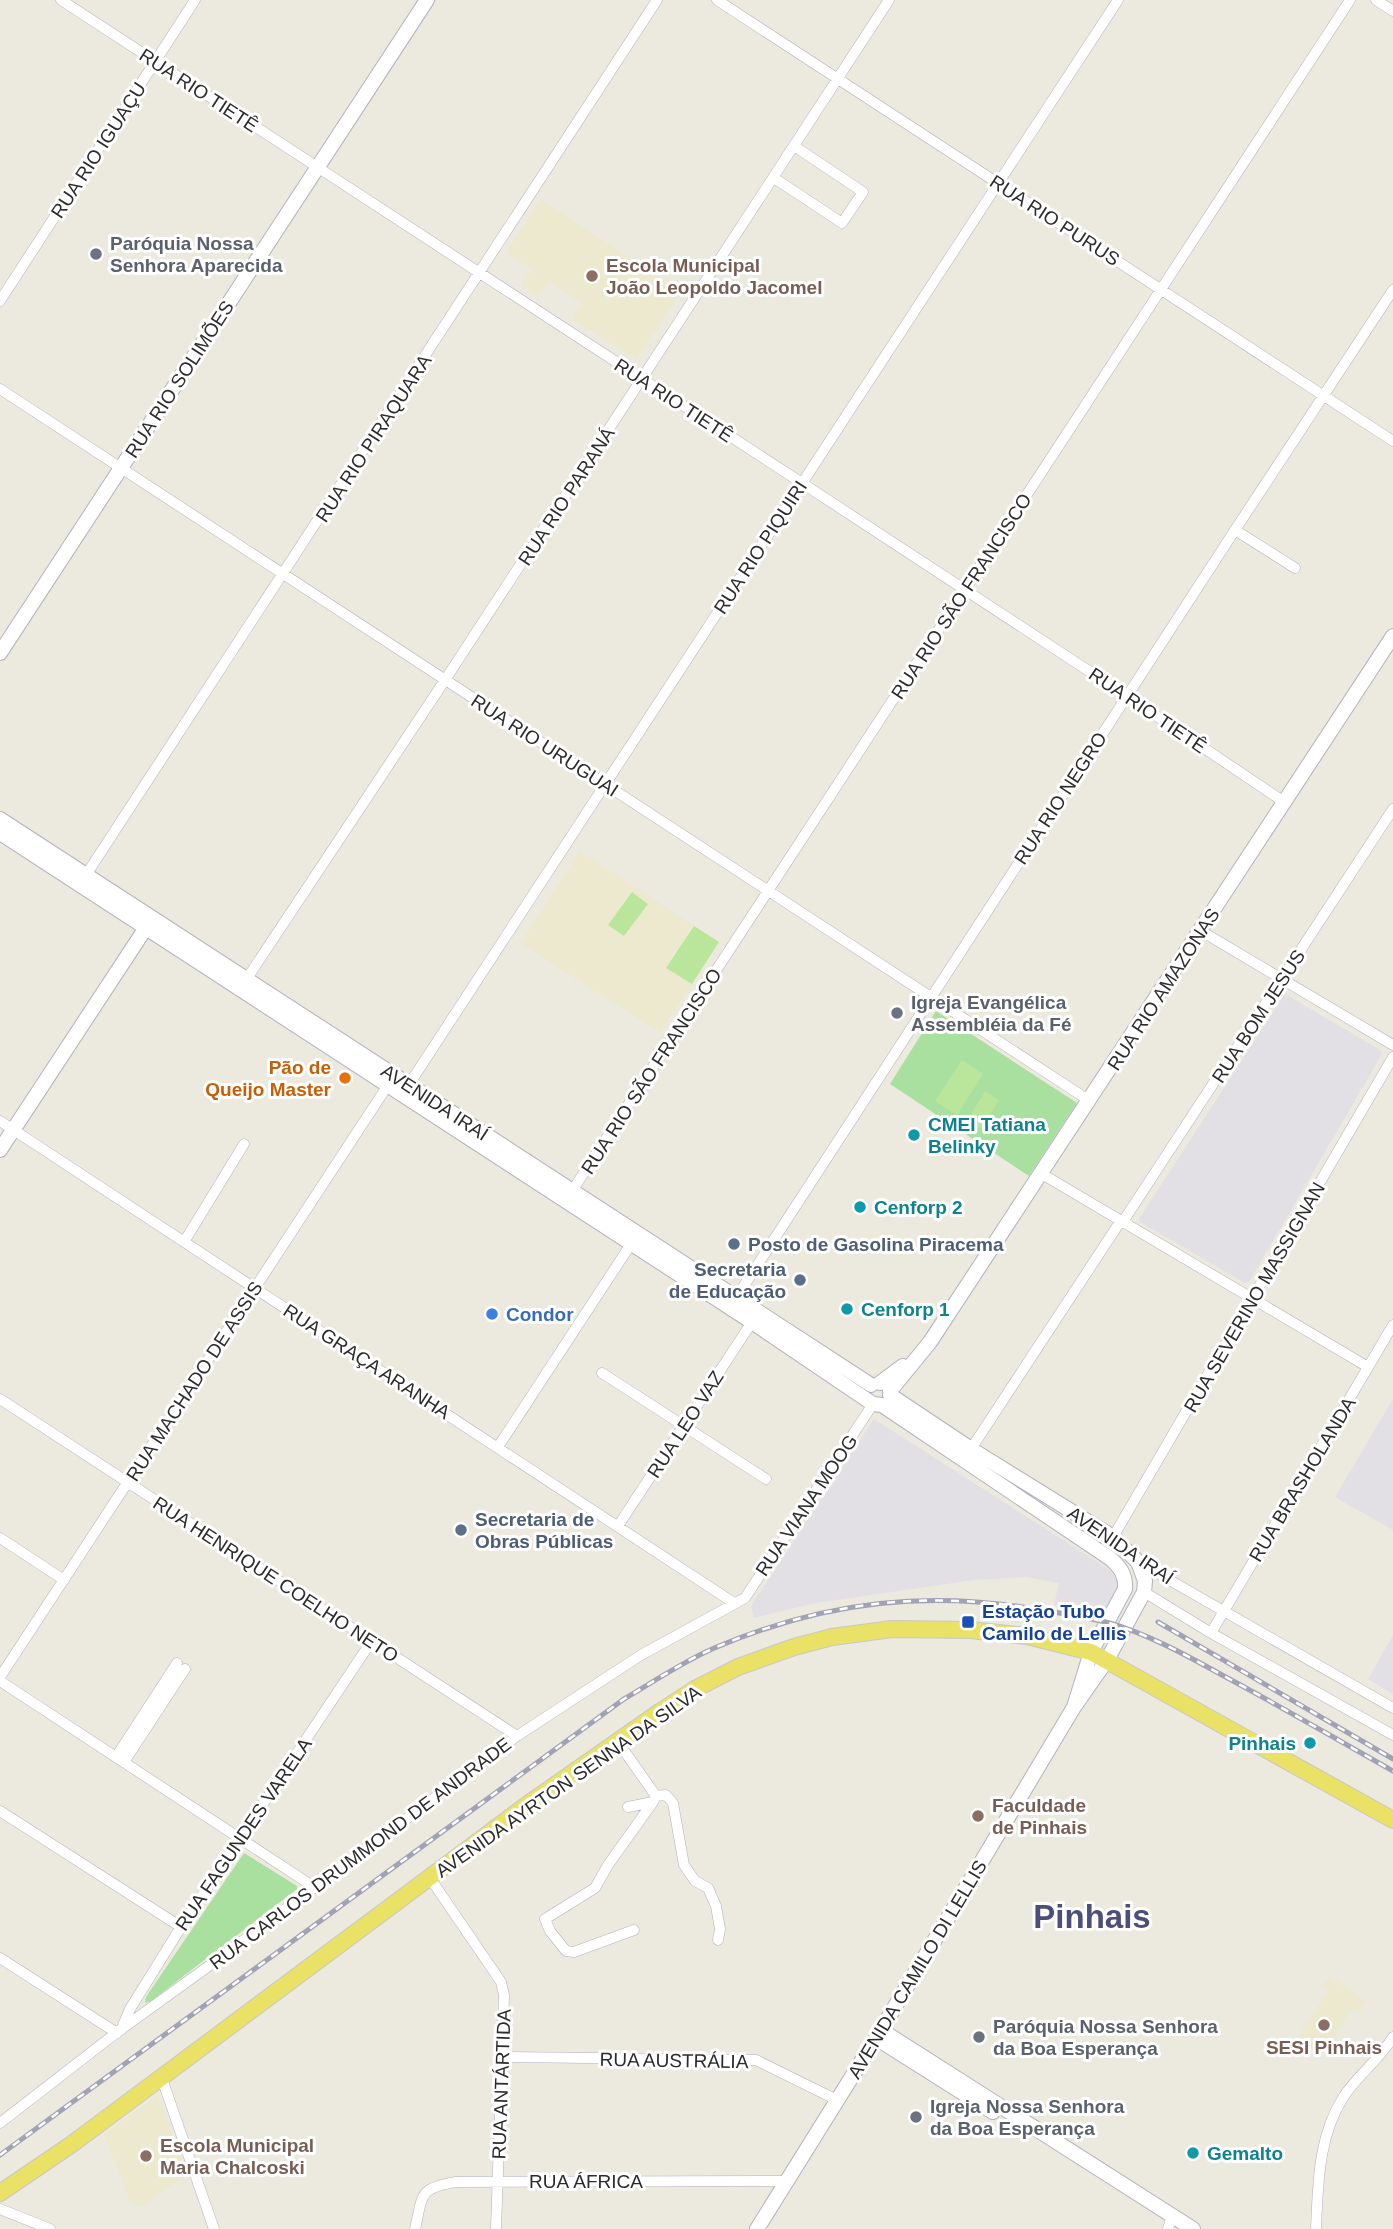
<svg xmlns="http://www.w3.org/2000/svg" width="1393" height="2229" font-family="Arial,sans-serif">
<style>
.industrial{fill:#e2dfe5}
.education{fill:#ede9cf}
.green{fill:#a9e09f}
.pitch{fill:#b9e69b}
.lines{fill:none;stroke-linecap:round;stroke-linejoin:round}
.street-casing{stroke:#b2b2be;stroke-width:11}
.secondary-casing{stroke:#b2b2be;stroke-width:16}
.primary-casing{stroke:#c8c8c8;stroke-width:18}
.street{stroke:#fff;stroke-width:10}
.secondary{stroke:#fff;stroke-width:14}
.primary{stroke:#e9e267;stroke-width:16}
.rail-casing{stroke:#a2a2b5;stroke-width:5}
.rail{stroke:#fff;stroke-width:2.5;stroke-dasharray:8;stroke-linecap:butt}
.worship-dot{fill:#6b7280;stroke:#fff;stroke-width:2.5}
.education-dot{fill:#8d6e63;stroke:#fff;stroke-width:2.5}
.food-dot{fill:#e8710a;stroke:#fff;stroke-width:2.5}
.culture-dot{fill:#0f9aa8;stroke:#fff;stroke-width:2.5}
.service-dot{fill:#5c6f8a;stroke:#fff;stroke-width:2.5}
.shop-dot{fill:#3f7fe0;stroke:#fff;stroke-width:2.5}
.transit-dot{fill:#1a4fb4;stroke:#fff;stroke-width:2.5}
.labels{text-anchor:middle;stroke-width:6;stroke-linejoin:round;paint-order:stroke}
.street-label{font-size:19px;fill:#2c2c2c;stroke:#fff}
.worship-label{font-size:19px;font-weight:bold;fill:#5b616d;stroke:#fff;text-anchor:start}
.education-label{font-size:19px;font-weight:bold;fill:#785e54;stroke:#fff;text-anchor:start}
.food-label{font-size:19px;font-weight:bold;fill:#c56008;stroke:#fff;text-anchor:end}
.culture-label{font-size:19px;font-weight:bold;fill:#0d838f;stroke:#fff;text-anchor:start}
.service-label{font-size:19px;font-weight:bold;fill:#4e5e75;stroke:#fff;text-anchor:start}
.shop-label{font-size:19px;font-weight:bold;fill:#366cbe;stroke:#fff;text-anchor:start}
.transit-label{font-size:19px;font-weight:bold;fill:#164399;stroke:#fff;text-anchor:start}
.town-label{font-size:33px;font-weight:bold;fill:#4e4e7a;stroke:#fff}
</style>
<rect width="100%" height="100%" fill="#ece9df"/>
<path class="industrial" d="M 1285,994 L 1380,1050 L 1382,1054 L 1249,1282 L 1245,1283 L 1140,1222 L 1139,1219 Z
M 1393,1399 L 1393,1530 L 1335,1497 Z
M 874,1419 L 1108,1569 L 1116,1577 L 1119,1586 L 1104,1614 L 1054,1605 L 1059,1583 L 1026,1577 L 974,1580 L 815,1603 L 754,1618 L 751,1606 Z
M 1393,1635 L 1393,1694 L 1368,1679 Z"/>
<path class="education" d="M 541,199 L 681,292 L 636,359 L 572,319 L 582,303 L 549,282 L 538,297 L 521,286 L 532,270 L 506,252 Z
M 580,851 L 719,942 L 660,1033 L 520,943 Z
M 1329,1976 L 1366,2001 L 1359,2012 L 1352,2009 L 1323,2055 L 1297,2038 L 1328,1991 L 1322,1987 Z
M 158,2095 L 186,2174 L 142,2207 L 130,2202 L 104,2134 Z"/>
<path class="green" d="M 936,1011 L 1077,1103 L 1029,1176 L 890,1084 Z
M 244,1853 L 297,1886 L 297,1889 L 151,2001 L 145,2003 L 146,1997 Z"/>
<path class="pitch" d="M 632,892 L 648,904 L 624,936 L 608,925 Z
M 694,926 L 719,942 L 692,984 L 666,968 Z
M 962,1060 L 983,1074 L 957,1115 L 935,1101 Z
M 985,1091 L 999,1100 L 981,1129 L 967,1121 Z"/>
<g class="lines">
<g class="street-casing">
<path id="street" d="M 61,0 L 802,483 L 1127,696 L 1284,802
M 717,0 L 1393,441
M 1376,0 L 1393,11
M 774,178 L 842,223 L 863,192 L 794,146
M 0,301 L 195,0
M 0,389 L 1090,1101
M 1235,530 L 1295,568
M 86,875 L 657,0
M 1201,931 L 1393,1045
M 244,983 L 445,680 L 889,0
M 406,1089 L 1118,0
M 0,1121 L 734,1603
M 1042,1174 L 1368,1367
M 572,1191 L 1350,0
M 1122,1223 L 1393,809
M 184,1242 L 244,1144
M 734,1301 L 1235,530 L 1393,290
M 602,1373 L 766,1479
M 0,1399 L 517,1736
M 498,1447 L 631,1244
M 971,1449 L 1120,1222
M 618,1526 L 752,1322
M 1113,1537 L 1393,1057
M 0,1538 L 64,1580
M 1138,1562 L 1393,1708
M 1144,1592 L 1211,1633 L 1393,1735
M 1211,1633 L 1393,1325
M 0,1677 L 388,1085
M 0,1681 L 314,1887
M 618,1742 L 656,1796 L 653,1802 L 628,1807
M 116,1757 L 177,1663
M 124,1762 L 185,1669
M 656,1796 L 666,1795 L 673,1803 L 684,1865 L 695,1881 L 708,1888 L 716,1906 L 720,1929 L 718,1940
M 0,1811 L 181,1927
M 430,1878 L 501,1982 L 504,1995 L 496,2229
M 634,1930 L 574,1952 L 566,1951 L 550,1931 L 545,1919 L 595,1888 L 608,1865 L 653,1802
M 0,1958 L 117,2033
M 121,2030 L 130,2009 L 181,1927 L 371,1642
M 502,2057 L 756,2060 L 837,2100
M 161,2076 L 214,2229
M 0,2123 L 120,2030 L 220,1958 L 517,1736 L 641,1655 L 745,1598 L 873,1404
M 0,2209 L 50,2229
M 415,2229 C 423,2195 418,2188 456,2182 L 787,2181
M 1168,2229 L 1172,2216
M 1316,2229 C 1318,2184 1318,2136 1344,2096 C 1359,2074 1379,2060 1393,2037"/>
</g>
<g class="secondary-casing">
<path id="secondary" d="M 0,653 L 427,0
M 0,819 L 871,1385
M 0,833 L 752,1322 L 873,1404 L 882,1405 L 1111,1559 C 1121,1568 1126,1576 1125,1589 L 1091,1652 L 1074,1707
M 0,1150 L 151,920
M 880,1383 L 903,1366
M 890,1391 L 930,1342 L 1393,636
M 881,2030 L 1193,2229
M 876,2038 L 993,2112
M 757,2229 L 881,2030 L 1074,1707 L 1107,1660 L 1144,1592 L 1145,1581 L 1138,1562 L 1113,1537 L 971,1449 L 890,1395"/>
</g>
<g class="primary-casing">
<path id="primary" d="M 0,2193 L 72,2144 L 528,1804 L 661,1711 L 695,1689 L 738,1667 L 794,1647 L 832,1637 L 892,1629 L 970,1630 L 1027,1636 L 1091,1652 L 1393,1820"/>
</g>
<use href="#street" class="street"/>
<use href="#secondary" class="secondary"/>
<use href="#primary" class="primary"/>
<g class="rail-casing">
<path id="rail" d="M 1158,1622 L 1393,1759
M 0,2155 L 624,1699 C 653,1682 681,1663 712,1649 C 826,1600 932,1589 1054,1612 C 1071,1615 1089,1618 1106,1622 C 1146,1633 1186,1655 1222,1675 C 1280,1706 1336,1739 1393,1771"/>
</g>
<use href="#rail" class="rail"/>
</g>
<g class="worship-dot">
<circle cx="96" cy="254" r="7"/>
<circle cx="897" cy="1013" r="7"/>
<circle cx="979" cy="2037" r="7"/>
<circle cx="916" cy="2117" r="7"/>
</g>
<g class="education-dot">
<circle cx="592" cy="276" r="7"/>
<circle cx="978" cy="1816" r="7"/>
<circle cx="1324" cy="2025" r="7"/>
<circle cx="146" cy="2156" r="7"/>
</g>
<circle class="food-dot" cx="345" cy="1078" r="7"/>
<g class="culture-dot">
<circle cx="914" cy="1135" r="7"/>
<circle cx="860" cy="1207" r="7"/>
<circle cx="847" cy="1309" r="7"/>
<circle cx="1310" cy="1743" r="7"/>
<circle cx="1193" cy="2153" r="7"/>
</g>
<g class="service-dot">
<circle cx="734" cy="1244" r="7"/>
<circle cx="800" cy="1280" r="7"/>
<circle cx="461" cy="1530" r="7"/>
</g>
<circle class="shop-dot" cx="492" cy="1314" r="7"/>
<rect class="transit-dot" x="961" y="1615" width="14" height="14" rx="3.5"/>
<g class="labels">
<g class="street-label">
<text transform="translate(199 90) rotate(33)" y="7">RUA RIO TIETÊ</text>
<text transform="translate(98 150) rotate(-57)" y="7">RUA RIO IGUAÇU</text>
<text transform="translate(1055 220) rotate(33)" y="7">RUA RIO PURUS</text>
<text transform="translate(179 379) rotate(-57)" y="7">RUA RIO SOLIMÕES</text>
<text transform="translate(674 400) rotate(33)" y="7">RUA RIO TIETÊ</text>
<text transform="translate(373 438) rotate(-57)" y="7">RUA RIO PIRAQUARA</text>
<text transform="translate(566 496) rotate(-57)" y="7">RUA RIO PARANÁ</text>
<text transform="translate(760 547) rotate(-57)" y="7">RUA RIO PIQUIRI</text>
<text transform="translate(961 596) rotate(-57)" y="7">RUA RIO SÃO FRANCISCO</text>
<text transform="translate(1148 710) rotate(34)" y="7">RUA RIO TIETÊ</text>
<text transform="translate(545 745) rotate(33)" y="7">RUA RIO URUGUAI</text>
<text transform="translate(1060 798) rotate(-57)" y="7">RUA RIO NEGRO</text>
<text transform="translate(1163 989) rotate(-57)" y="7">RUA RIO AMAZONAS</text>
<text transform="translate(1258 1016) rotate(-57)" y="7">RUA BOM JESUS</text>
<text transform="translate(651 1071) rotate(-57)" y="7">RUA RIO SÃO FRANCISCO</text>
<text transform="translate(435 1102) rotate(33)" y="7">AVENIDA IRAÍ</text>
<text transform="translate(1254 1297) rotate(-60)" y="7">RUA SEVERINO MASSIGNAN</text>
<text transform="translate(367 1361) rotate(33)" y="7">RUA GRAÇA ARANHA</text>
<text transform="translate(194 1381) rotate(-57)" y="7">RUA MACHADO DE ASSIS</text>
<text transform="translate(685 1424) rotate(-57)" y="7">RUA LEO VAZ</text>
<text transform="translate(1302 1479) rotate(-59)" y="7">RUA BRASHOLANDA</text>
<text transform="translate(806 1505) rotate(-56)" y="7">RUA VIANA MOOG</text>
<text transform="translate(1121 1545) rotate(34)" y="7">AVENIDA IRAÍ</text>
<text transform="translate(276 1579) rotate(33)" y="7">RUA HENRIQUE COELHO NETO</text>
<text transform="translate(568 1781) rotate(-35)" y="7">AVENIDA AYRTON SENNA DA SILVA</text>
<text transform="translate(243 1834) rotate(-56)" y="7">RUA FAGUNDES VARELA</text>
<text transform="translate(360 1853) rotate(-37)" y="7">RUA CARLOS DRUMMOND DE ANDRADE</text>
<text transform="translate(917 1969) rotate(-59)" y="7">AVENIDA CAMILO DI LELLIS</text>
<text transform="translate(674 2060) rotate(1)" y="7">RUA AUSTRÁLIA</text>
<text transform="translate(501 2084) rotate(-88)" y="7">RUA ANTÁRTIDA</text>
<text x="586" y="2188">RUA ÁFRICA</text>
</g>
<g class="worship-label">
<text x="110" y="250">Paróquia Nossa<tspan x="110" dy="22">Senhora Aparecida</tspan></text>
<text x="911" y="1009">Igreja Evangélica<tspan x="911" dy="22">Assembléia da Fé</tspan></text>
<text x="993" y="2033">Paróquia Nossa Senhora<tspan x="993" dy="22">da Boa Esperança</tspan></text>
<text x="930" y="2113">Igreja Nossa Senhora<tspan x="930" dy="22">da Boa Esperança</tspan></text>
</g>
<g class="education-label">
<text x="606" y="272">Escola Municipal<tspan x="606" dy="22">João Leopoldo Jacomel</tspan></text>
<text x="992" y="1812">Faculdade<tspan x="992" dy="22">de Pinhais</tspan></text>
<text x="1324" y="2054" text-anchor="middle">SESI Pinhais</text>
<text x="160" y="2152">Escola Municipal<tspan x="160" dy="22">Maria Chalcoski</tspan></text>
</g>
<g class="food-label">
<text x="331" y="1074">Pão de<tspan x="331" dy="22">Queijo Master</tspan></text>
</g>
<g class="culture-label">
<text x="928" y="1131">CMEI Tatiana<tspan x="928" dy="22">Belinky</tspan></text>
<text x="874" y="1214">Cenforp 2</text>
<text x="861" y="1316">Cenforp 1</text>
<text x="1296" y="1750" text-anchor="end">Pinhais</text>
<text x="1207" y="2160">Gemalto</text>
</g>
<g class="service-label">
<text x="748" y="1251">Posto de Gasolina Piracema</text>
<text x="786" y="1276" text-anchor="end">Secretaria<tspan x="786" dy="22">de Educação</tspan></text>
<text x="475" y="1526">Secretaria de<tspan x="475" dy="22">Obras Públicas</tspan></text>
</g>
<g class="shop-label">
<text x="506" y="1321">Condor</text>
</g>
<g class="transit-label">
<text x="982" y="1618">Estação Tubo<tspan x="982" dy="22">Camilo de Lellis</tspan></text>
</g>
<g class="town-label">
<text x="1092" y="1928">Pinhais</text>
</g>
</g>
</svg>
